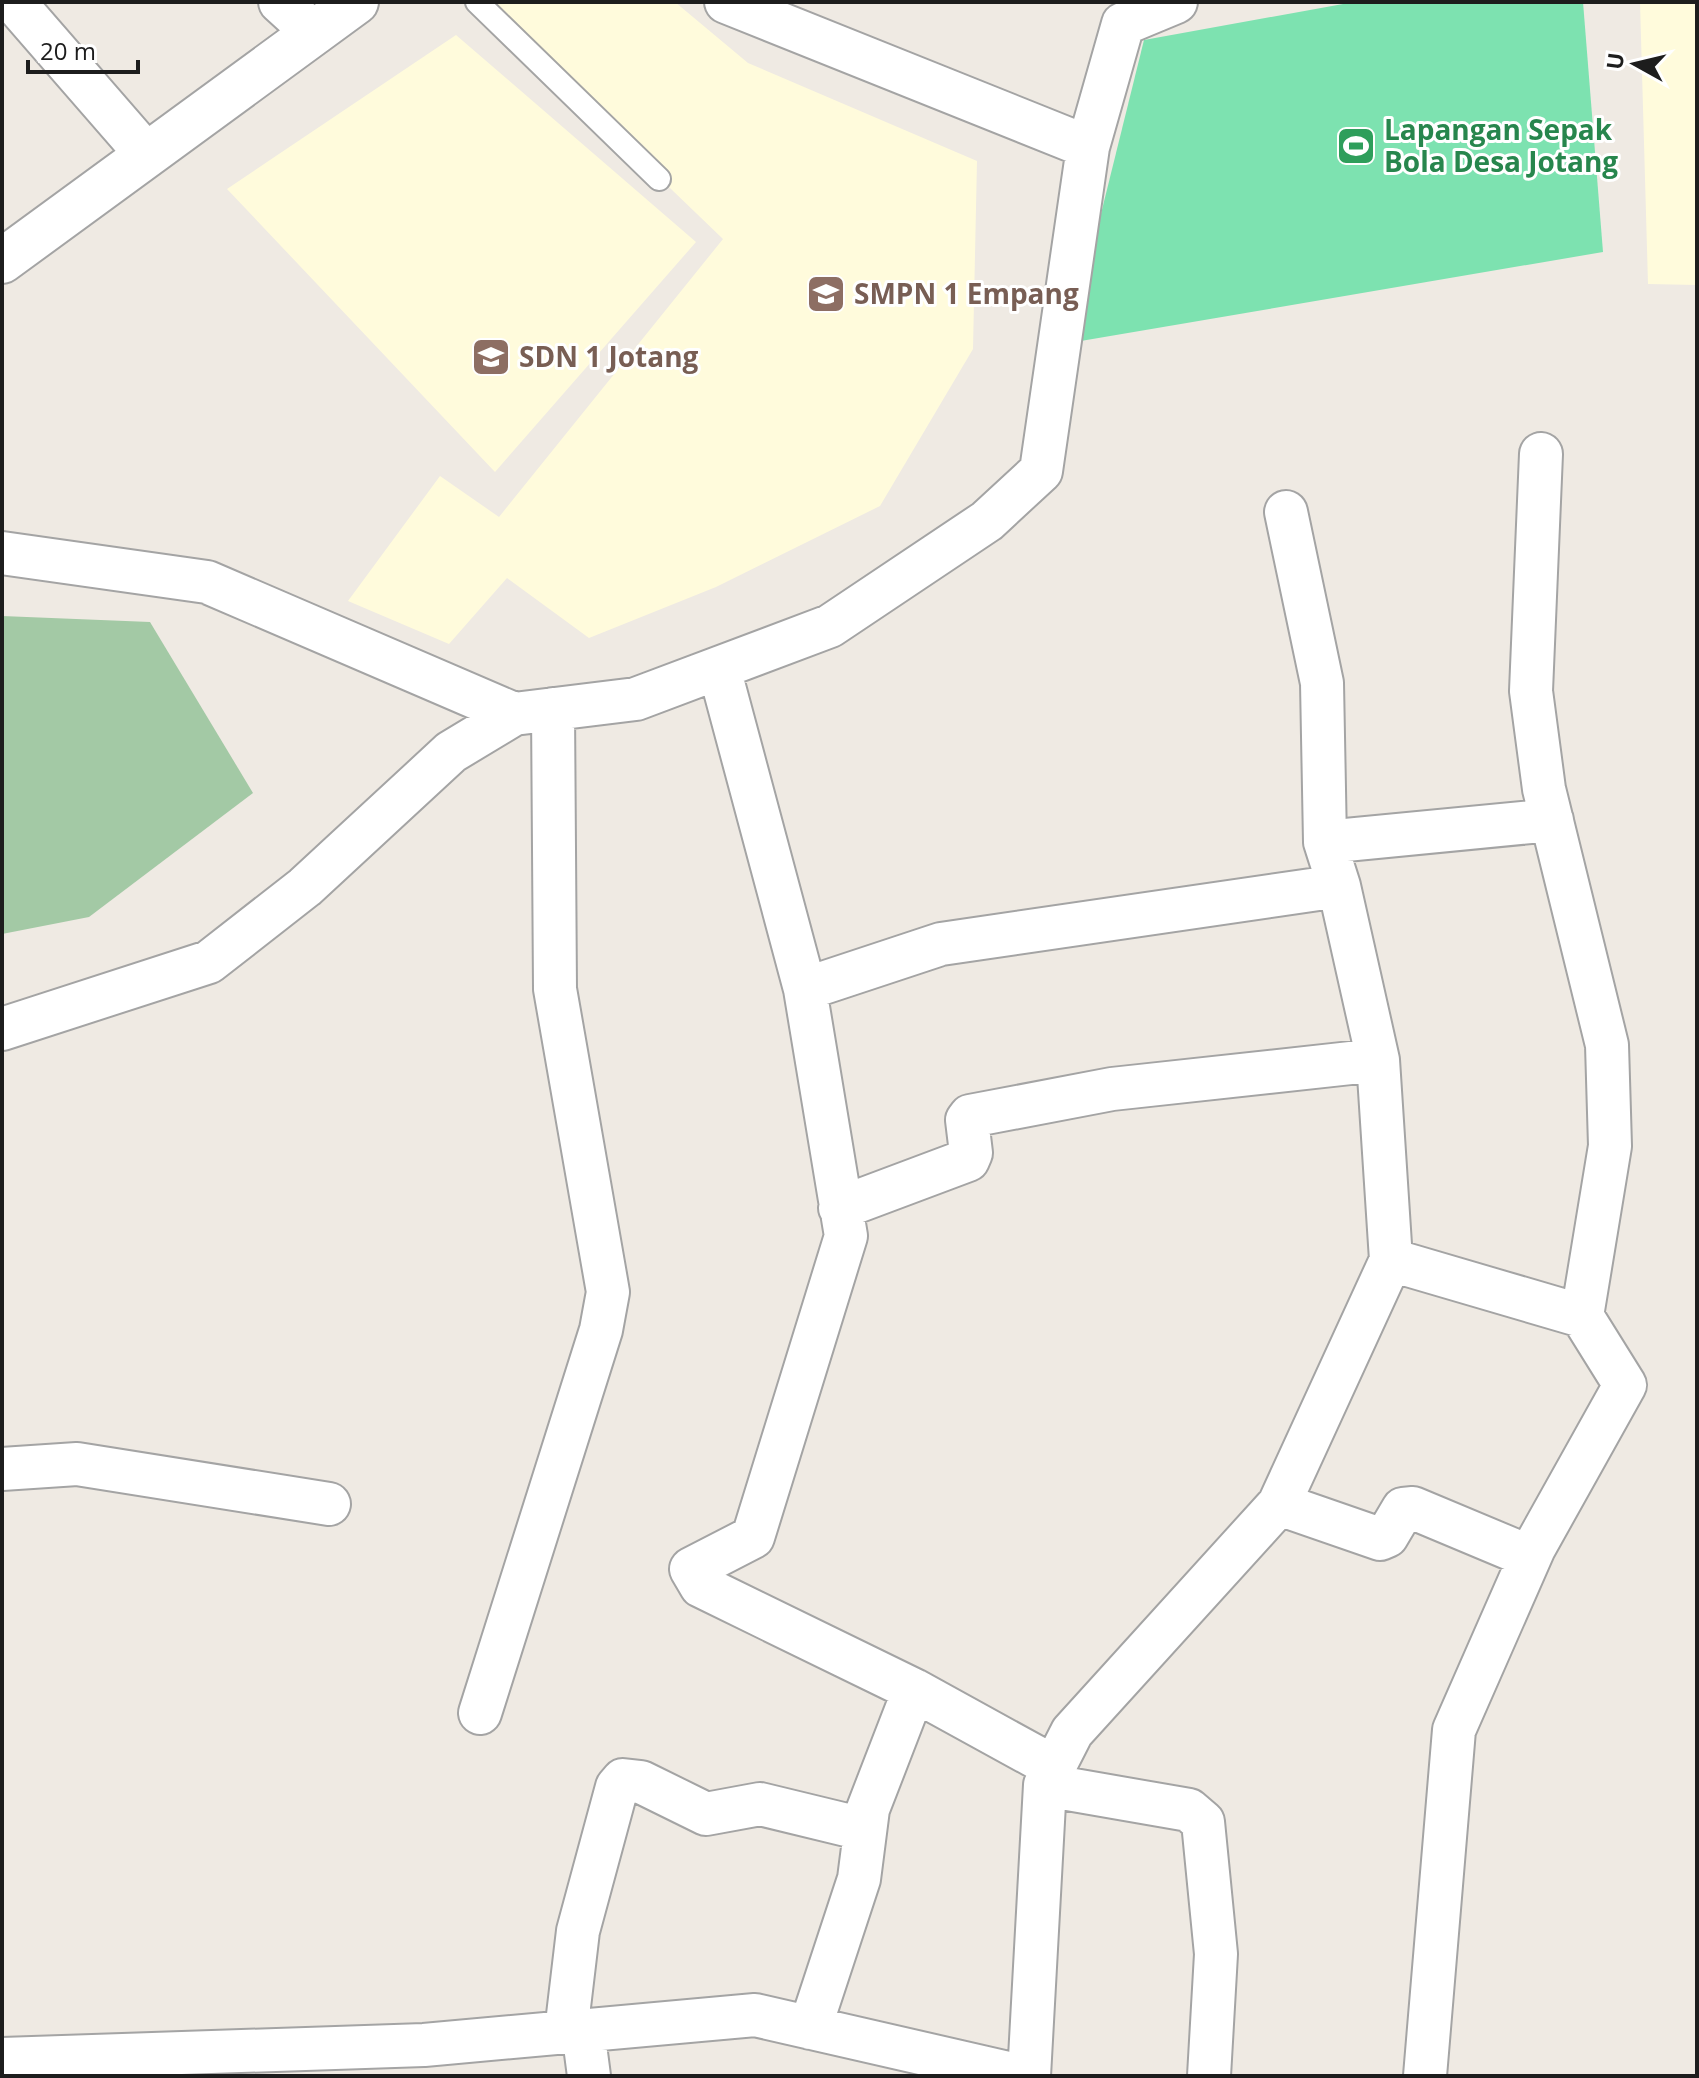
<svg xmlns="http://www.w3.org/2000/svg" width="1699" height="2078" font-family="'Open Sans',sans-serif">
<style>
.education{fill:#fffbdc}
.cemetery{fill:#a3c9a5}
.pitch{fill:#7de2b0}
.lines{fill:none;stroke-linecap:round;stroke-linejoin:round}
.service-casing{stroke:#a4a4a4;stroke-width:26}
.minor-casing{stroke:#a4a4a4;stroke-width:46}
.tertiary-casing{stroke:#a4a4a4;stroke-width:48}
.service{stroke:#fff;stroke-width:22}
.minor{stroke:#fff;stroke-width:42}
.tertiary{stroke:#fff;stroke-width:44}
.labels{text-anchor:middle;stroke-width:6;stroke-linejoin:round;paint-order:stroke}
.leisure-label{font-size:28px;font-weight:bold;fill:#27864d;stroke:#fff;text-anchor:start}
.education-label{font-size:28px;font-weight:bold;fill:#785e54;stroke:#fff;text-anchor:start}
</style>
<rect width="100%" height="100%" fill="#efeae3"/>
<path class="education" d="M 501,2 L 675,2 L 748,63 L 977,161 L 973,349 L 880,506 L 716,587 L 589,638 L 507,578 L 449,644 L 348,601 L 440,476 L 499,517 L 723,239 L 488,13 Z
M 1640,2 L 1697,2 L 1697,285 L 1648,284 Z
M 456,35 L 696,242 L 495,472 L 227,189 Z"/>
<path class="cemetery" d="M 2,616 L 150,622 L 253,793 L 89,917 L 2,934 Z"/>
<path class="pitch" d="M 1354,2 L 1583,2 L 1603,252 L 1069,343 L 1144,40 Z"/>
<g class="lines">
<g class="service-casing">
<path id="service" d="M 477,2 L 659,179"/>
</g>
<g class="minor-casing">
<path id="minor" d="M 14,2 L 147,155
M 280,2 L 314,33
M 726,2 L 1088,147
M 1541,454 L 1531,691 L 1544,789 L 1607,1045 L 1610,1146 L 1582,1316
M 2,553 L 207,582 L 514,714
M 719,668 L 805,989 L 846,1236 L 753,1537 L 691,1569 L 701,1586 L 914,1690 L 1054,1767
M 1325,842 L 1552,820
M 805,989 L 941,944 L 1339,886
M 2,1029 L 209,962 L 305,887 L 451,752 L 514,714 L 636,699 L 830,626 L 987,521 L 1041,471 L 1088,147 L 1123,24 L 1176,2
M 840,1208 L 968,1160 L 971,1153 L 967,1120 L 970,1116 L 1112,1089 L 1378,1060
M 1391,1260 L 1582,1316 L 1625,1385 L 1534,1548 L 1454,1730 L 1425,2076
M 2,1469 L 77,1464 L 329,1504
M 1279,1504 L 1380,1539 L 1387,1536 L 1403,1509 L 1413,1508 L 1530,1557
M 480,1713 L 601,1330 L 608,1292 L 555,989 L 553,709
M 1045,1785 L 1189,1810 L 1203,1822 L 1216,1954 L 1209,2076
M 810,2028 L 859,1879 L 868,1809 L 914,1690
M 583,2030 L 589,2076
M 566,2032 L 578,1931 L 617,1787 L 623,1780 L 641,1782 L 706,1814 L 760,1804 L 863,1829
M 2,2059 L 424,2045 L 755,2015 L 1021,2076
M 1029,2076 L 1045,1785 L 1072,1732 L 1279,1504 L 1391,1260 L 1378,1060 L 1339,886 L 1325,842 L 1322,683 L 1286,512"/>
</g>
<g class="tertiary-casing">
<path id="tertiary" d="M 2,261 L 356,2"/>
</g>
<use href="#service" class="service"/>
<use href="#minor" class="minor"/>
<use href="#tertiary" class="tertiary"/>
</g>
<defs>
<g id="stadium-square" transform="scale(2)"><rect x="-9" y="-9" width="18" height="18" rx="4" fill="#2e9e5b" stroke="#fff"/><path d="M0-5a6.5 5 0 1 0 0 10a6.5 5 0 1 0 0-10ZM-3.5-1.8h7v3.6h-7Z" fill="#fff"/></g>
<g id="school-square" transform="scale(2)"><rect x="-9" y="-9" width="18" height="18" rx="4" fill="#8d6e63" stroke="#fff"/><path d="M0-5L7-2L0 1L-7-2ZM-4 1L0 2.5L4 1V4Q0 6-4 4Z" fill="#fff"/></g>
</defs>
<g fill-rule="evenodd">
<use href="#stadium-square" x="1356" y="146"/>
<use href="#school-square" x="826" y="294"/>
<use href="#school-square" x="491" y="357"/>
</g>
<g class="labels">
<g class="leisure-label">
<text x="1384" y="140">Lapangan Sepak<tspan x="1384" dy="32">Bola Desa Jotang</tspan></text>
</g>
<g class="education-label">
<text x="854" y="304">SMPN 1 Empang</text>
<text x="519" y="367">SDN 1 Jotang</text>
</g>
</g>
<rect width="1699" height="2078" fill="none" stroke="#1d1d1d" stroke-width="8"/>
<g transform="translate(1635 64) rotate(278)" stroke="#ffffff" stroke-width="6" paint-order="stroke">
<path d="M0-6L14 30L0 20L-14 30Z" fill="#1d1d1d"/>
<text y="-12" font-size="22" font-weight="bold" text-anchor="middle" fill="#1d1d1d">U</text>
</g>
<path d="M28 60v12h110v-12" fill="none" stroke="#1d1d1d" stroke-width="4"/>
<text x="40" y="60" font-size="24" fill="#1d1d1d" stroke="#ffffff" stroke-width="6" paint-order="stroke">20 m</text>
</svg>
